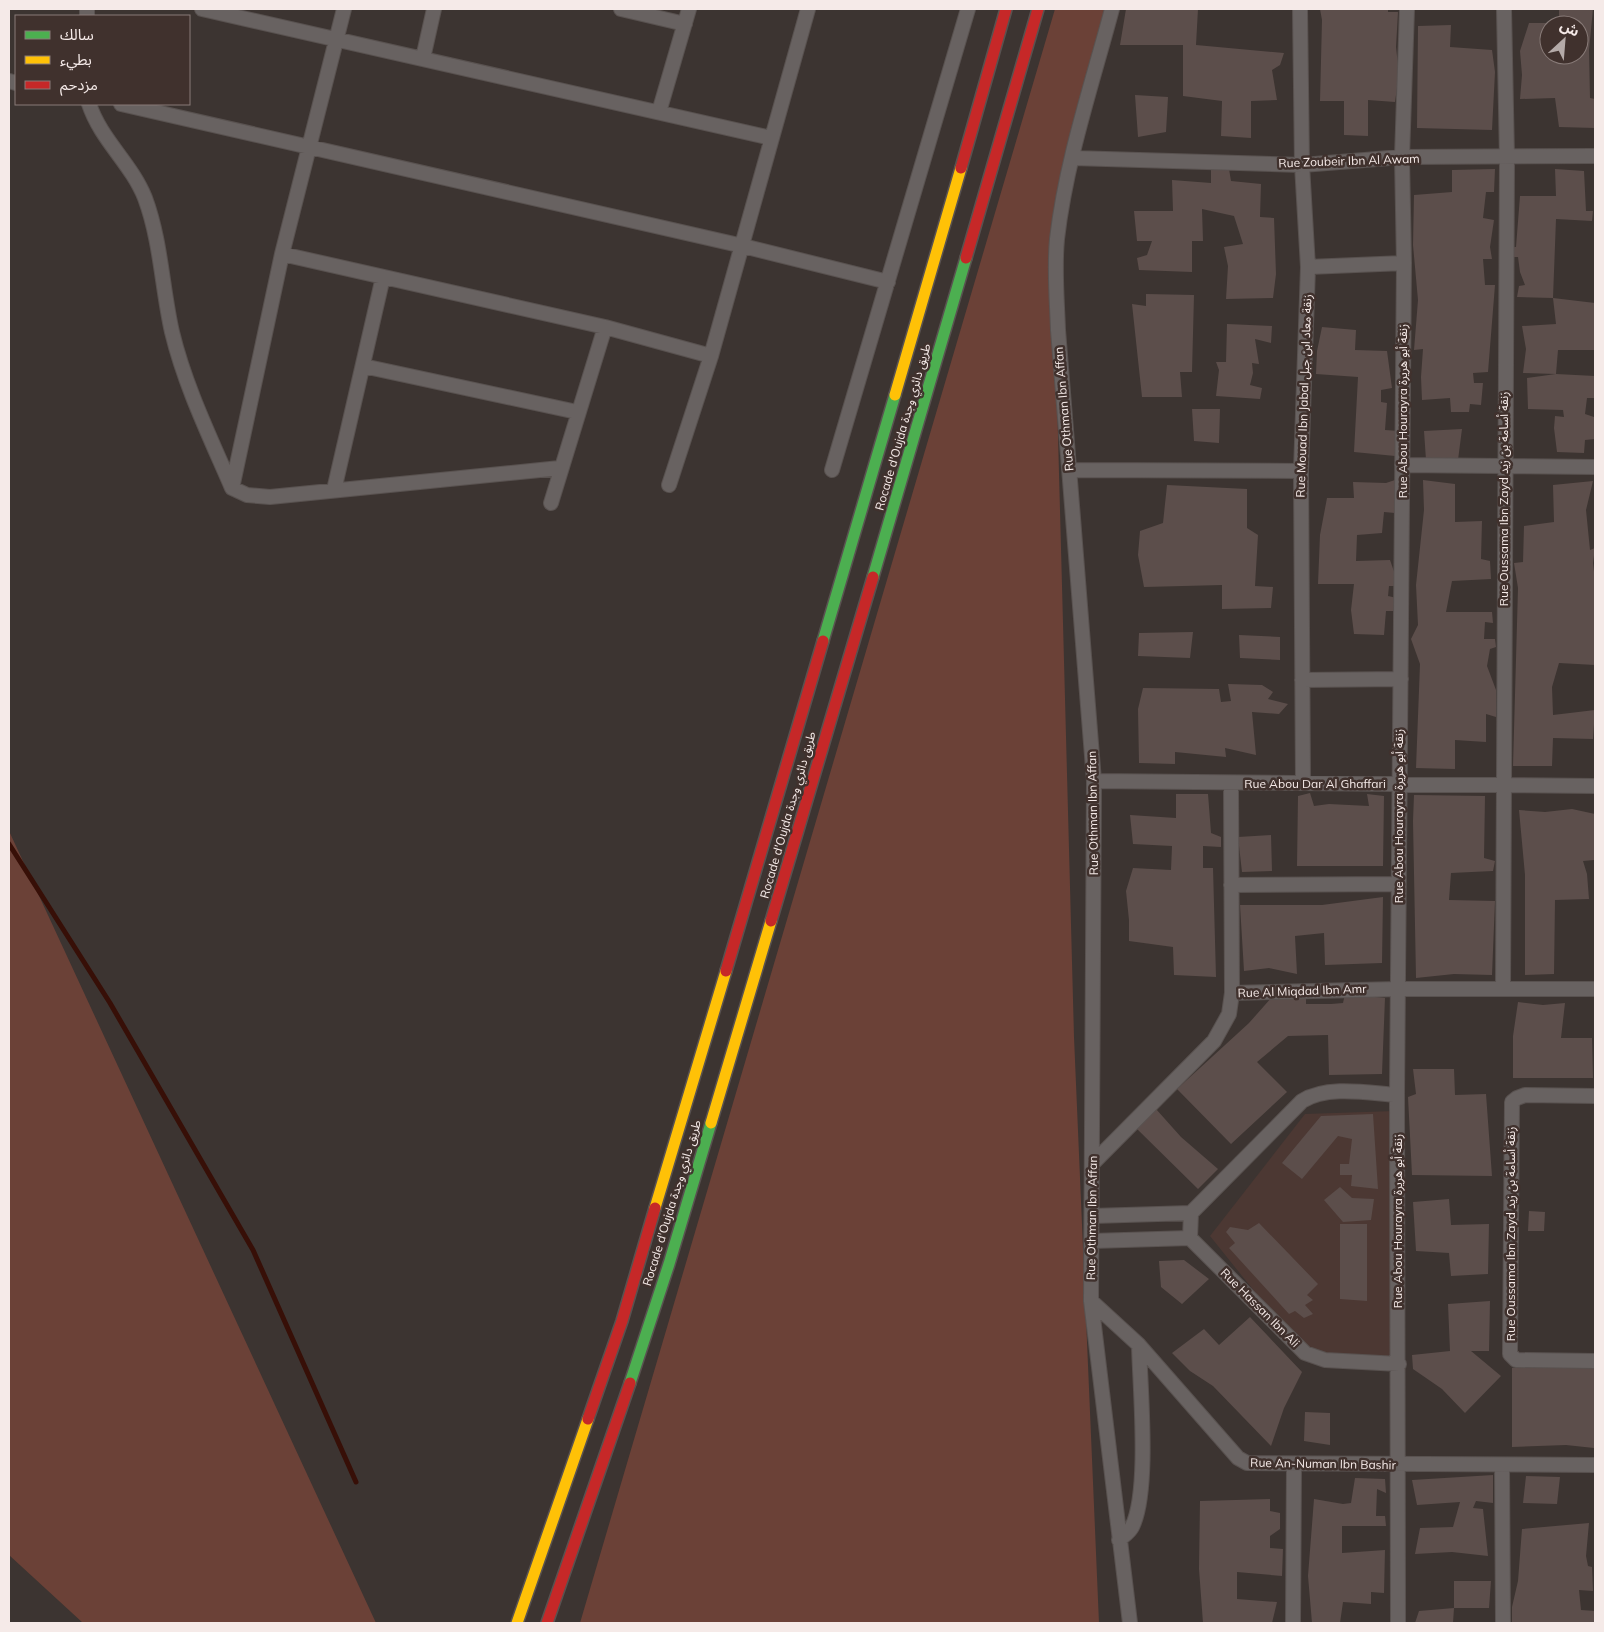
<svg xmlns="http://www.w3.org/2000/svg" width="1604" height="1632" font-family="Mulish,'Noto Sans Arabic',sans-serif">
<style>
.built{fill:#4c3833}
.green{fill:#6b4137}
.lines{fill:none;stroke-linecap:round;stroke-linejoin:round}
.stream{stroke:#370f07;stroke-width:5}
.building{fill:#5c4e4b}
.street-casing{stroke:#595250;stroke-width:16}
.fast-casing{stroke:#595250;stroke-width:14}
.slow-casing{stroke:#595250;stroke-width:14}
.jam-casing{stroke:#595250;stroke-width:14}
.street{stroke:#686261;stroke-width:14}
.fast{stroke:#4caf50;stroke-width:11}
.slow{stroke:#ffc107;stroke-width:11}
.jam{stroke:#c62828;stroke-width:11}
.labels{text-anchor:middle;stroke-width:5;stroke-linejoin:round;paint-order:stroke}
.street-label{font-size:12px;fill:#f5eae8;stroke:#40312d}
</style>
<rect width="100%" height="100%" fill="#3c3431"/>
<path class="built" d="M 1395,1111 L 1391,1360 L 1303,1352 L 1210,1236 L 1305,1114 Z"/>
<path class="green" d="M 1055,9 L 1109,9 L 1053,247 L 1074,1037 L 1099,1623 L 580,1623 Z
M 9,831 L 376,1623 L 83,1623 L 9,1555 Z"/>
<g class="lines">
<path class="stream" d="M 9,844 L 110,1003 L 253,1250 L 356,1482"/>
</g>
<path class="building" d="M 1126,9 L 1198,9 L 1196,45 L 1284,53 L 1280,65 L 1272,70 L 1277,100 L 1251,101 L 1251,138 L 1221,136 L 1222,101 L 1183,96 L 1183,45 L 1120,45 Z
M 1320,9 L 1388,9 L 1388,12 L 1398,12 L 1396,47 L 1399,74 L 1395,102 L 1368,100 L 1368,136 L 1344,135 L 1344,101 L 1320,101 L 1322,20 Z
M 1559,9 L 1593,9 L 1589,50 L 1590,98 L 1595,99 L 1595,128 L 1559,127 L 1555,98 L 1520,99 L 1522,75 L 1520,51 L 1529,23 L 1549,23 L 1549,55 L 1579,55 L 1579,25 L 1551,25 L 1559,23 Z
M 1451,25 L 1450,47 L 1492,50 L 1495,72 L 1492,130 L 1417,128 L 1418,26 Z
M 1135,95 L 1168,97 L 1166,132 L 1138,137 Z
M 1229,169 L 1231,181 L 1261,184 L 1260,217 L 1274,218 L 1276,274 L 1273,298 L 1226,299 L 1228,266 L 1224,247 L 1243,244 L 1234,216 L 1202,209 L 1203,241 L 1192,241 L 1192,272 L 1139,270 L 1137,258 L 1147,255 L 1152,241 L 1137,241 L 1134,211 L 1173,211 L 1172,180 L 1211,183 L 1211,170 Z
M 1495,169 L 1494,192 L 1486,192 L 1483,218 L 1494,220 L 1490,247 L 1492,259 L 1483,259 L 1485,285 L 1495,285 L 1488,372 L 1473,373 L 1474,383 L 1483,383 L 1481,405 L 1470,404 L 1469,412 L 1451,412 L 1450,398 L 1422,400 L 1421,377 L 1423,349 L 1414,350 L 1418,300 L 1413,245 L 1414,195 L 1452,192 L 1452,170 Z
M 1555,169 L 1584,171 L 1586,211 L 1593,211 L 1592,221 L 1556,219 L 1553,298 L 1517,297 L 1519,286 L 1525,285 L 1520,272 L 1518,257 L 1507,257 L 1509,247 L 1516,247 L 1520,196 L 1556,196 Z
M 1146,294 L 1194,295 L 1192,372 L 1180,372 L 1182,397 L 1142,397 L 1132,304 L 1146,306 Z
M 1553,298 L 1595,303 L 1595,350 L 1558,350 L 1556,374 L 1523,373 L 1526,349 L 1522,326 L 1556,324 Z
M 1227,324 L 1272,326 L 1271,343 L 1255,339 L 1259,364 L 1252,363 L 1253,373 L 1250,385 L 1262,388 L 1260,399 L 1216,396 L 1219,370 L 1216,362 L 1226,362 Z
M 1322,327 L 1356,330 L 1355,350 L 1387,351 L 1392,388 L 1381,390 L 1381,402 L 1387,403 L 1385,430 L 1399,431 L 1395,456 L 1354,452 L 1358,377 L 1316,374 L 1317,351 Z
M 1556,374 L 1595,376 L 1595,398 L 1587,398 L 1585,414 L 1594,417 L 1595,439 L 1585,440 L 1584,453 L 1557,452 L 1554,428 L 1555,416 L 1564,417 L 1563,410 L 1528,409 L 1527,378 Z
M 1192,409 L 1220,409 L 1219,443 L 1194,441 Z
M 1462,429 L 1458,460 L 1426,460 L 1424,431 Z
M 1395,480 L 1395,513 L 1384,512 L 1382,533 L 1357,535 L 1356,561 L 1390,560 L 1399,586 L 1389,586 L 1388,596 L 1397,598 L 1396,611 L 1386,611 L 1384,635 L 1354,634 L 1351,610 L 1354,584 L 1318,584 L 1320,535 L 1327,498 L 1354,498 L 1353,482 L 1386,483 Z
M 1423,480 L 1455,484 L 1455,522 L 1482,521 L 1481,559 L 1490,561 L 1491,579 L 1452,581 L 1446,612 L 1492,612 L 1493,623 L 1485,622 L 1484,639 L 1495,639 L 1496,647 L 1490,649 L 1487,666 L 1496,690 L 1496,717 L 1486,714 L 1486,742 L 1455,740 L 1455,769 L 1416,768 L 1420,664 L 1411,639 L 1418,625 L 1416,585 L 1424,510 Z
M 1593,481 L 1586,510 L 1590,550 L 1595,548 L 1593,563 L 1595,580 L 1595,665 L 1559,663 L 1552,687 L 1553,715 L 1595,710 L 1593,739 L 1553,738 L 1552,766 L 1513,766 L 1518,588 L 1514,563 L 1523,562 L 1524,526 L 1554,522 L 1553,485 Z
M 1167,485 L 1247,489 L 1247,528 L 1258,535 L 1255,586 L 1273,587 L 1271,608 L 1222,609 L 1222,585 L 1144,587 L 1138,555 L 1140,531 L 1163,523 Z
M 1193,632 L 1190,658 L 1138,656 L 1139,633 Z
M 1239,635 L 1280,637 L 1280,660 L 1240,658 Z
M 1228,684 L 1262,685 L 1273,692 L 1268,699 L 1288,704 L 1279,714 L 1252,712 L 1256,755 L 1225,748 L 1226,757 L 1175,752 L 1175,764 L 1139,763 L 1138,709 L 1143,688 L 1219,689 L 1221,702 L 1231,701 Z
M 1310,793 L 1314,806 L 1329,804 L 1369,806 L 1367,794 L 1384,796 L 1383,866 L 1297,866 L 1298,796 Z
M 1176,794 L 1208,794 L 1211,833 L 1221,837 L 1221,847 L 1203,846 L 1203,868 L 1213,868 L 1216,977 L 1174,975 L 1173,947 L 1129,941 L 1129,920 L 1126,891 L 1133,868 L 1171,870 L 1172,846 L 1133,844 L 1130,815 L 1176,818 Z
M 1414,795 L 1485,796 L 1484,858 L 1495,861 L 1493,871 L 1451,873 L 1449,900 L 1495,901 L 1492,975 L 1454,974 L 1416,978 L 1413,821 Z
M 1572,809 L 1595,814 L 1594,860 L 1583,861 L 1587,874 L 1589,899 L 1555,900 L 1554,974 L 1525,975 L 1525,875 L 1519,810 L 1545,812 Z
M 1271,835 L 1272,871 L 1242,872 L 1238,837 Z
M 1383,897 L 1382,963 L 1325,965 L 1324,933 L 1295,936 L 1297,974 L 1269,968 L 1244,971 L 1240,905 L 1322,905 Z
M 1345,994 L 1385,998 L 1382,1074 L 1329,1075 L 1328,1035 L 1288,1036 L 1257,1062 L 1287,1092 L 1231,1144 L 1177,1089 L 1249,1023 L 1272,997 L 1306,999 L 1306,1004 L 1331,1004 L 1343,1003 Z
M 1518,1002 L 1543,1005 L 1565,1003 L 1561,1038 L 1592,1038 L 1593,1078 L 1513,1078 L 1513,1036 Z
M 1413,1069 L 1454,1069 L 1455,1095 L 1486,1094 L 1492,1176 L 1412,1175 L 1408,1097 L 1416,1094 Z
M 1156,1109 L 1181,1137 L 1218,1169 L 1198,1189 L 1136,1128 Z
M 1373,1114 L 1378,1189 L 1351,1186 L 1352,1175 L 1340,1175 L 1340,1164 L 1349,1164 L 1352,1139 L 1338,1136 L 1302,1179 L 1282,1163 L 1321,1116 Z
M 1340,1187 L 1352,1198 L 1374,1199 L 1371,1220 L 1343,1222 L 1324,1200 Z
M 1449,1199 L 1451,1225 L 1489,1224 L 1488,1274 L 1451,1276 L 1449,1253 L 1416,1251 L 1413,1202 Z
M 1529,1211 L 1545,1212 L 1544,1231 L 1528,1231 Z
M 1259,1223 L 1318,1284 L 1307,1295 L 1313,1300 L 1305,1305 L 1313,1314 L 1304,1318 L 1295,1311 L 1289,1314 L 1229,1248 L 1235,1243 L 1226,1232 L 1230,1227 L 1248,1230 Z
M 1340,1224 L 1367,1224 L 1367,1301 L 1340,1299 Z
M 1184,1260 L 1209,1279 L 1182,1304 L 1161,1287 L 1159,1261 Z
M 1490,1301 L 1489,1351 L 1471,1351 L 1501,1376 L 1465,1413 L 1442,1389 L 1413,1369 L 1412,1355 L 1450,1351 L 1448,1304 Z
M 1250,1317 L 1302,1372 L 1284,1408 L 1271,1446 L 1213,1386 L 1190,1371 L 1172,1353 L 1204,1329 L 1219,1345 Z
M 1563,1367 L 1594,1368 L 1594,1448 L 1566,1445 L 1512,1447 L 1512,1368 Z
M 1305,1412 L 1330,1413 L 1330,1445 L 1304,1441 Z
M 1493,1475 L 1493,1503 L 1476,1501 L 1473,1508 L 1483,1509 L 1488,1556 L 1452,1552 L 1415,1554 L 1420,1528 L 1453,1527 L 1460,1502 L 1417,1505 L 1412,1480 Z
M 1526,1476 L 1560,1477 L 1557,1504 L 1523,1503 Z
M 1355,1478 L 1385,1479 L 1386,1493 L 1377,1489 L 1376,1516 L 1385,1516 L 1386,1526 L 1342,1526 L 1342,1553 L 1385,1550 L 1384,1593 L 1371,1592 L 1371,1604 L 1343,1602 L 1340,1623 L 1312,1623 L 1308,1576 L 1314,1499 L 1343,1504 L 1351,1503 Z
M 1270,1499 L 1270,1511 L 1280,1513 L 1280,1529 L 1270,1536 L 1270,1548 L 1283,1549 L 1282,1576 L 1237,1572 L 1237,1599 L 1277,1602 L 1272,1623 L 1203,1623 L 1199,1569 L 1200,1501 Z
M 1589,1523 L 1586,1556 L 1588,1566 L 1592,1567 L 1593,1591 L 1579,1590 L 1581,1610 L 1595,1611 L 1595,1623 L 1512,1623 L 1512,1607 L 1518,1581 L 1522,1529 Z
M 1454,1581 L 1491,1581 L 1489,1608 L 1454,1608 L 1453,1623 L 1415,1623 L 1419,1611 L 1454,1608 Z"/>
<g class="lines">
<g class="street-casing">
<path id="street" d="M 202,9 L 771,138
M 621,9 L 685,24
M 1112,9 C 1092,84 1066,161 1057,239 C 1054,269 1057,300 1058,330 L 1094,781 L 1091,1301 L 1130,1623
M 1300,9 L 1302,165 L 1308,267 L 1301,471 L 1303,783
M 87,16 L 87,9
M 423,58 L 434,9
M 9,81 L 16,83
M 89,104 C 101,140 131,163 145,198 C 161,241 162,288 172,332 C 185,386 210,437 232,488 L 247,495 L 270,497 L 560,468
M 121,104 L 743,246 L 888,282
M 659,112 L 689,9
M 1073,158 L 1302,165 L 1402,157 L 1595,156
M 282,254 L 605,327 L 711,356
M 1308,267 L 1404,263
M 363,366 L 577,412
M 1402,465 L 1595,467
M 832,470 L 968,9
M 1070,470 L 1301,471
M 669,485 L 711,356 L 808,9
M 232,488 L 282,254 L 344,9
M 334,490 L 383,277
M 551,503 L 605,327
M 1302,680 L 1401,679
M 1094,781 L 1595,786
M 1231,783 L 1232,993
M 1231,885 L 1398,884
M 1503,989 L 1507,158 L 1504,9
M 1397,1095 C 1368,1093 1328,1085 1302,1101 L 1191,1213 L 1190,1238 L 1305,1353 L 1325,1360 L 1399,1364
M 1595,1096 L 1525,1095 L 1517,1098 L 1512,1102 L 1510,1354 L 1516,1360 L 1595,1361
M 1093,1163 L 1214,1041 L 1229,1014 L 1232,993 L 1399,989 L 1595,989
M 1092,1216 L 1191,1213
M 1092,1241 L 1190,1238
M 1091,1301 L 1139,1345 L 1238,1458 L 1247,1463 L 1595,1465
M 1502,1465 L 1503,1623
M 1119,1540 C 1123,1536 1129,1533 1132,1527 C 1150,1491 1140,1388 1139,1345
M 1293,1623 L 1294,1465
M 1398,1623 L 1397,1095 L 1404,263 L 1402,157 L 1407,9"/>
</g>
<g class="fast-casing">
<path id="fast" d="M 873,577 L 966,258
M 823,641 L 895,395
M 630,1383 L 669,1264 L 711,1123"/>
</g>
<g class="slow-casing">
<path id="slow" d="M 895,395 L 961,168
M 711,1123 L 771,921
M 655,1208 L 726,971
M 517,1623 L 588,1419"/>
</g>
<g class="jam-casing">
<path id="jam" d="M 961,168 L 1006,9
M 966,258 L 1038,9
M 771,921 L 873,577
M 726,971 L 823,641
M 588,1419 L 622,1321 L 655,1208
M 547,1623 L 630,1383"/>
</g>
<use href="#street" class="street"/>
<use href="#fast" class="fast"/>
<use href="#slow" class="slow"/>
<use href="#jam" class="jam"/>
</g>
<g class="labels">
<g class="street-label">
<text transform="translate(1349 161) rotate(-2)" y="4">Rue Zoubeir Ibn Al Awam</text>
<text transform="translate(1304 396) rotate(-88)" y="4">Rue Mouad Ibn Jabal زنقة معاد ابن جبل</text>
<text transform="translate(1064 409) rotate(-95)" y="4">Rue Othman Ibn Affan</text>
<text transform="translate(1403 411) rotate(-90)" y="4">Rue Abou Hourayra زنقة أبو هريرة</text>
<text transform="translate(903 427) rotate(-74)" y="4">Rocade d'Oujda طريق دائري وجدة</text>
<text transform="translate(1504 499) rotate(-90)" y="4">Rue Oussama Ibn Zayd زنقة أسامة بن زيد</text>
<text x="1315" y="788">Rue Abou Dar Al Ghaffari</text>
<text transform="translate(1093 813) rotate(-91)" y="4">Rue Othman Ibn Affan</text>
<text transform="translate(788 815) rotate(-74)" y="4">Rocade d'Oujda طريق دائري وجدة</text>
<text transform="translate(1399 816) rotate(-90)" y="4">Rue Abou Hourayra زنقة أبو هريرة</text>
<text transform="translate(1302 991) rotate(-2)" y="4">Rue Al Miqdad Ibn Amr</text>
<text transform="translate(672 1203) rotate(-73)" y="4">Rocade d'Oujda طريق دائري وجدة</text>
<text transform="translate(1092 1218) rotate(-89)" y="4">Rue Othman Ibn Affan</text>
<text transform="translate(1398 1221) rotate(-90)" y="4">Rue Abou Hourayra زنقة أبو هريرة</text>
<text transform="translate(1511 1234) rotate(-90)" y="4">Rue Oussama Ibn Zayd زنقة أسامة بن زيد</text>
<text transform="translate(1260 1308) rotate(45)" y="4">Rue Hassan Ibn Ali</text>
<text transform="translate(1323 1464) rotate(1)" y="4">Rue An-Numan Ibn Bashir</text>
</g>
</g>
<rect width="1604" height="1632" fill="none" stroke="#f5eae8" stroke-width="20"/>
<rect x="15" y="15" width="175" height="90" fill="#40312d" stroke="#887b78"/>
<rect x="25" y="31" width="25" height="8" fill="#4caf50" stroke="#887b78"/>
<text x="60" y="40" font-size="15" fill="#f5eae8">سالك</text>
<rect x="25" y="56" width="25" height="8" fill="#ffc107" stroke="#887b78"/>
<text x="60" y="65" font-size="15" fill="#f5eae8">بطيء</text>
<rect x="25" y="81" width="25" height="8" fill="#c62828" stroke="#887b78"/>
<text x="60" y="90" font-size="15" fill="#f5eae8">مزدحم</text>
<g transform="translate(1564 40) rotate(26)"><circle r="24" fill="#40312d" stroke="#887b78"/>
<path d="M0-4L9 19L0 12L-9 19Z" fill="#b4aaa8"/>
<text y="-8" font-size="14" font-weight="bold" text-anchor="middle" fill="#f5eae8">ش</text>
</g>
</svg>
